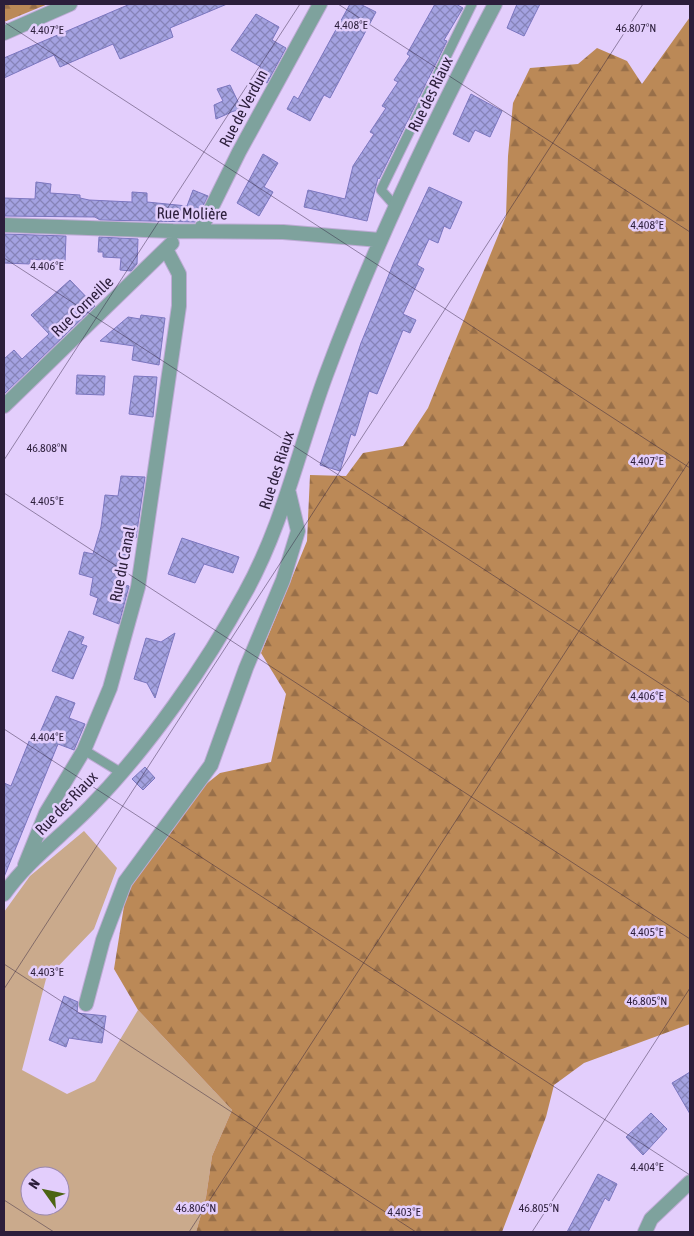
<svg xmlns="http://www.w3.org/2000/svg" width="694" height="1236" font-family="'Asap Condensed',sans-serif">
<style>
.green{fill:#caaa8c;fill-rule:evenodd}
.forest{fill:url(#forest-firs)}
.building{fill:url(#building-cross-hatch);stroke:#7b76bf}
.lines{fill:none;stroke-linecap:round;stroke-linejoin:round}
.service-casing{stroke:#beabd5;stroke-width:11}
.minor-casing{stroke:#beabd5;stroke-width:16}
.tertiary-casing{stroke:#beabd5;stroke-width:16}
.service{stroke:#7ea29d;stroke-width:9}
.minor{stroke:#7ea29d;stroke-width:14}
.tertiary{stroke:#7ea29d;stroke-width:14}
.ticks{fill:none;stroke:#2c1e3b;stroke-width:1;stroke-opacity:0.45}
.labels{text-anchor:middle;stroke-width:5;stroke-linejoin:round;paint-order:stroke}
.street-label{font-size:16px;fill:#2c1e3b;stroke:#e3cefc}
.ticks-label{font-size:12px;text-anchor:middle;fill:#2c1e3b;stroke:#e3cefc;stroke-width:5;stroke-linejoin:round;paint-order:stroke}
</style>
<defs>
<pattern id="forest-firs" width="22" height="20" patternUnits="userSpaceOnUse" patternTransform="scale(1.25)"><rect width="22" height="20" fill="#bb8957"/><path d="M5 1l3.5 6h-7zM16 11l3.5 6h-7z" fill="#986f49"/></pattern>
<pattern id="building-cross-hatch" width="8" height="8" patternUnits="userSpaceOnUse" patternTransform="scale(1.25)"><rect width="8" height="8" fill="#a4a2e1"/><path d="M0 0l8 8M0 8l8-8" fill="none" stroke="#8683b8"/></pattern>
</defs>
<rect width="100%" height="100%" fill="#e3cefc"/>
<path class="green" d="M 84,831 L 117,868 L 94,929 L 46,979 L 22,1070 L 67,1094 L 95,1081 L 138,1010 L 232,1110 L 212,1156 L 206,1197 L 196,1232 L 4,1232 L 4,912 L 30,876 ZM 30,1176 L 60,1176 L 60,1206 L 30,1206 Z"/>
<path class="forest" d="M 4,4 L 48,4 L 4,22 Z
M 690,17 L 690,1024 L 584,1063 L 554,1085 L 546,1117 L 502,1232 L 196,1232 L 206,1197 L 212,1156 L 232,1110 L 138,1010 L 114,969 L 127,887 L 195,793 L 220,773 L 271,762 L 286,694 L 261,653 L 307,541 L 310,475 L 346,476 L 363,453 L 403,446 L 428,408 L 506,216 L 508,156 L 513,103 L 530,68 L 578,64 L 597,48 L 627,61 L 642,84 Z"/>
<path class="building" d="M 130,4 L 227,4 L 170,28 L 173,37 L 120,59 L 113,44 L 60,67 L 54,55 L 4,78 L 4,58 Z
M 350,4 L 360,4 L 376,12 L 330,98 L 324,95 L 310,121 L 287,109 L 294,96 L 298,99 Z
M 435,4 L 456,4 L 463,8 L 444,40 L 447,41 L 379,179 L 378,178 L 367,221 L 304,207 L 308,190 L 345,199 L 353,166 L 374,134 L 370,132 L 386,108 L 382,106 L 398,82 L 394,80 L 410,56 L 407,54 Z
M 517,4 L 540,4 L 524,36 L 507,28 Z
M 256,14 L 279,27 L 272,40 L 286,48 L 267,83 L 256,77 L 261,67 L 231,50 Z
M 230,85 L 242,110 L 234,111 L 216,119 L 214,105 L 223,101 L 217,89 Z
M 471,94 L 502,111 L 490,137 L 475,130 L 469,142 L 453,134 Z
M 263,154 L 278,163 L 264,187 L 273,192 L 259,216 L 237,203 Z
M 36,182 L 51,184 L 50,193 L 80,195 L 80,198 L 89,200 L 132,202 L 132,192 L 147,193 L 147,202 L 187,206 L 193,190 L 208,196 L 195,222 L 100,220 L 95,217 L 4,216 L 4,198 L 35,199 Z
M 429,187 L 462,202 L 450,229 L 444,226 L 438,243 L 429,239 L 417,265 L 424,269 L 403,314 L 416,320 L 410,333 L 403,330 L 377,394 L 369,391 L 355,436 L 351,434 L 340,471 L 320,465 L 361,343 L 394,262 Z
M 4,234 L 66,236 L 65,262 L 30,259 L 30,264 L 4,263 Z
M 99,237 L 138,239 L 137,264 L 131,271 L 120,270 L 121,258 L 103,257 L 103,252 L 98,252 Z
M 70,280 L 95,306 L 4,394 L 4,359 L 14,350 L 22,359 L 49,334 L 31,315 Z
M 141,315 L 165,318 L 159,365 L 132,360 L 134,346 L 100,341 L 128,317 L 140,319 Z
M 77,375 L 105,376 L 104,395 L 76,394 Z
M 134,376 L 157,377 L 153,417 L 129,414 Z
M 121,476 L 145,477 L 136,538 L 133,537 L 121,584 L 129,586 L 119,624 L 93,614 L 98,598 L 90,595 L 93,578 L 79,574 L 84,552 L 93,554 L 101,527 L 105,495 L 118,496 Z
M 182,538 L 239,557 L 233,573 L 204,564 L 195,583 L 168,574 Z
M 69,631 L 84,637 L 81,644 L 87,646 L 73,679 L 52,671 Z
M 175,633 L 155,698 L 147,683 L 134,679 L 146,638 L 161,642 Z
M 56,696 L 75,703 L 69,718 L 85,724 L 74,750 L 58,744 L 4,877 L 4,783 L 11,786 L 32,734 L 38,737 Z
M 145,767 L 155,778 L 143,790 L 132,779 Z
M 64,996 L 78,1002 L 77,1013 L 106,1016 L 102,1043 L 69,1038 L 66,1047 L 49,1040 Z
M 690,1072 L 690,1114 L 672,1083 Z
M 651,1113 L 667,1129 L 643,1155 L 626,1137 Z
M 598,1174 L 617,1184 L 609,1201 L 605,1198 L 588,1232 L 567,1232 Z"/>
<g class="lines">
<g class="service-casing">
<path id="service" d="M 396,207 L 381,190 L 472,4
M 84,750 L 120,772"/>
</g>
<g class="minor-casing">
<path id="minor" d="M 4,225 L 173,231 L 283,232 L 380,240
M 200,231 L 239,152 L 320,4
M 4,406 L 172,243
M 25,865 L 46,813 L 84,750 L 110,688 L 138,587 L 179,306 L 179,274 L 166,249
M 4,894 C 28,860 62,836 91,806 C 148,748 206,665 245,593 C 283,525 299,448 326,375 C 373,248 432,124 495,4
M 86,1004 L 103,940 L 125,882 L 211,765 L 246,668 L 283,580 L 298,531 L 289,493
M 645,1232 L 651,1219 L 690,1182"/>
</g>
<g class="tertiary-casing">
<path id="tertiary" d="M 4,33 L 70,4"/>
</g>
<use href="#service" class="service"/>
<use href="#minor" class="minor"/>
<use href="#tertiary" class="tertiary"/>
</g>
<path class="ticks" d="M 338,4 L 690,232M 4,22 L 690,468M 4,258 L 690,703M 4,460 L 300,4M 4,493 L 690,939M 4,729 L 690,1175M 4,964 L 416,1232M 4,989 L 643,4M 4,1200 L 54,1232M 189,1232 L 690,460M 532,1232 L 690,988"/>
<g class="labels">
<g class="street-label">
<text transform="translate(430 94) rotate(-64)" y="6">Rue des Riaux</text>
<text transform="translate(243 108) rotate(-62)" y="6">Rue de Verdun</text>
<text transform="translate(192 213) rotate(1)" y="6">Rue Molière</text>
<text transform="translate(82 306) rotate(-44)" y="6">Rue Corneille</text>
<text transform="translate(276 470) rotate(-72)" y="6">Rue des Riaux</text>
<text transform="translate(122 564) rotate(-79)" y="6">Rue du Canal</text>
<text transform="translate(66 803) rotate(-46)" y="6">Rue des Riaux</text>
</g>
</g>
<g class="ticks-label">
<text x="351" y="29">4.408°E</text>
<text x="636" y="32">46.807°N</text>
<text x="47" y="34">4.407°E</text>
<text x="647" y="229">4.408°E</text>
<text x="47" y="270">4.406°E</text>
<text x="47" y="452">46.808°N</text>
<text x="647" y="465">4.407°E</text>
<text x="47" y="505">4.405°E</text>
<text x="647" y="700">4.406°E</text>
<text x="47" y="741">4.404°E</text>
<text x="647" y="936">4.405°E</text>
<text x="47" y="976">4.403°E</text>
<text x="647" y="1005">46.805°N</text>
<text x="647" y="1171">4.404°E</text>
<text x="196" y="1212">46.806°N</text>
<text x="539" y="1212">46.805°N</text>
<text x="404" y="1216">4.403°E</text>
</g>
<rect width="694" height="1236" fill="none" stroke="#2c1e3b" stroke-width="10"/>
<g transform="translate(45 1191) rotate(303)"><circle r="24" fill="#e3cefc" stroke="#9a88af"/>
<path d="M0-4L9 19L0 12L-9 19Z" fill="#4c6413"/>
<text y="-8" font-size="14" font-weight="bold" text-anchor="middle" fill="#2c1e3b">N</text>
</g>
</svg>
